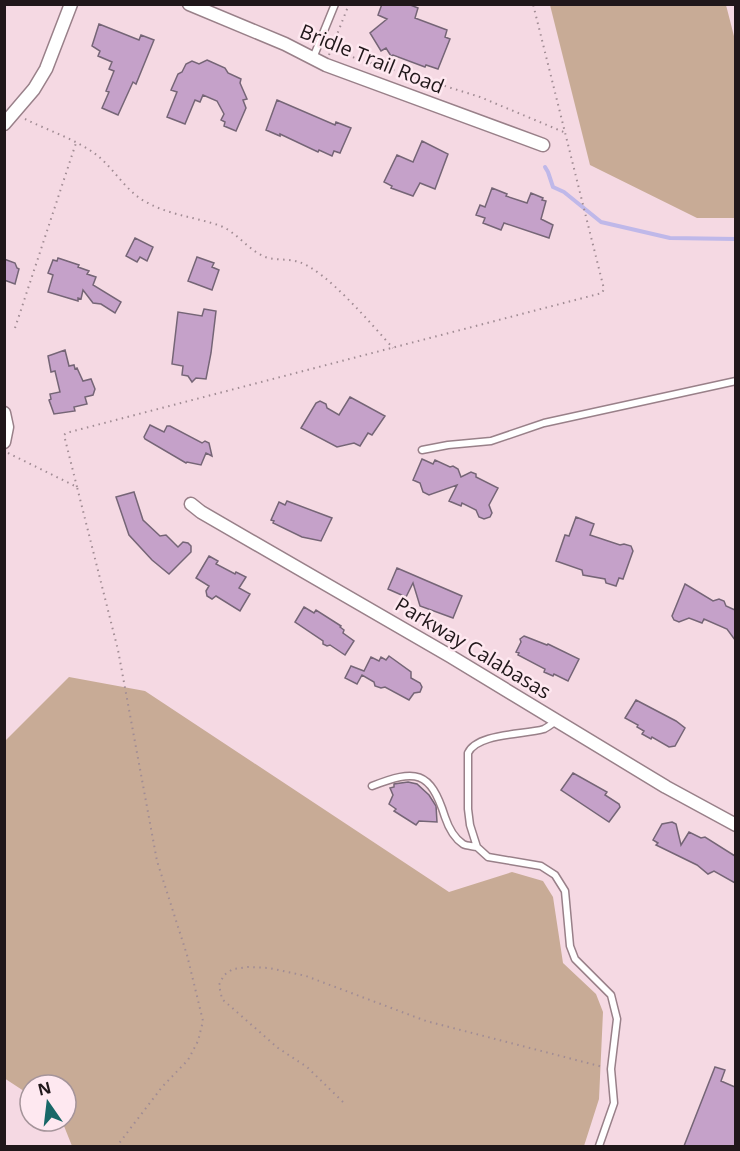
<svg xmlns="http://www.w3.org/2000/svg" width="740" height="1151" font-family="'Open Sans',sans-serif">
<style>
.green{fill:#c8ab96}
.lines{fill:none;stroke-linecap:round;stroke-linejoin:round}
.stream{stroke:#bfb8e9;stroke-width:4}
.building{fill:#c5a1c9;stroke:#756576;stroke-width:1.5}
.lane-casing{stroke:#998089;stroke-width:9}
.street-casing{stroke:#998089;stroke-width:15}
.path{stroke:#a18c94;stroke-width:2;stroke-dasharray:1.5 4.5;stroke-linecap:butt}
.lane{stroke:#fff;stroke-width:6}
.street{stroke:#fff;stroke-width:12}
.labels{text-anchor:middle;stroke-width:5;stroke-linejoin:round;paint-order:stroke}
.street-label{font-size:20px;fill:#20171a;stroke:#fee8f0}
</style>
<rect width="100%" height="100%" fill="#f5d9e3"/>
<path class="green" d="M 550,5 L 726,5 L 736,44 L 735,218 L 697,218 L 590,165 Z
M 69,677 L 145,691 L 449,892 L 512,872 L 543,881 L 553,897 L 563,963 L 596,994 L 603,1012 L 599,1099 L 584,1146 L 72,1146 L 62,1121 L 66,1121 L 66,1085 L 30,1085 L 30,1095 L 4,1078 L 5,741 Z"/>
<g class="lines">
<path class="stream" d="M 545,167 L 548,172 L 553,187 L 564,192 L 601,222 L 670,238 L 736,239"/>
</g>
<path class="building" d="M 382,4 L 408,4 L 418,8 L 415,18 L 447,30 L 445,37 L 450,39 L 438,69 L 426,65 L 425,67 L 393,55 L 391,56 L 386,48 L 381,51 L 370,33 L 387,19 L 378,15 Z
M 99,24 L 139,40 L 141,35 L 154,40 L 136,84 L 133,82 L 118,115 L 102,108 L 109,92 L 106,91 L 114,71 L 109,69 L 112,62 L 98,56 L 100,51 L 92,46 Z
M 207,60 L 225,68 L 228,73 L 241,79 L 240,83 L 247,99 L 243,100 L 246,108 L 236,131 L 224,126 L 225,122 L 221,120 L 224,114 L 217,101 L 203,95 L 200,102 L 195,100 L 185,124 L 167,117 L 177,92 L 171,90 L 178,74 L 182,72 L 186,64 L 192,61 L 199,64 Z
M 277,100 L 335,125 L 336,122 L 351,128 L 340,153 L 334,151 L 332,156 L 319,150 L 318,152 L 280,134 L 280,136 L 266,130 Z
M 422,141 L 448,154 L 435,189 L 420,183 L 413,196 L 391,188 L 392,186 L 384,182 L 397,155 L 413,162 Z
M 492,188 L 507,194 L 506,196 L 527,203 L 531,193 L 543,198 L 542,200 L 546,201 L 541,219 L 553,225 L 549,238 L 504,223 L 501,230 L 483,223 L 485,218 L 476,215 L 480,205 L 485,207 Z
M 135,238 L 153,247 L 147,261 L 140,257 L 137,262 L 126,256 Z
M 197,257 L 214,263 L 212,267 L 219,270 L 212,290 L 188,281 Z
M 58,258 L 79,265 L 78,267 L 89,271 L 87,274 L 96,277 L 93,285 L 121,302 L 115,313 L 101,304 L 93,303 L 83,290 L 81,299 L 78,298 L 78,301 L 48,292 L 53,275 L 48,273 L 53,260 L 57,261 Z
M 4,259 L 15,263 L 17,268 L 19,269 L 15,284 L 4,280 Z
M 204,309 L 216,311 L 211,353 L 206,379 L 196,378 L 192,382 L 188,376 L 182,375 L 183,366 L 172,364 L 178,312 L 202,316 Z
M 65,350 L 69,366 L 74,365 L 75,369 L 77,368 L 83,381 L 91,379 L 95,389 L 93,395 L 85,397 L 87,404 L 74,407 L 75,411 L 54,414 L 49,400 L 51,399 L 50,394 L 60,392 L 55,371 L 51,372 L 48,356 Z
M 350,397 L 385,416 L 372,435 L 368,433 L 360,446 L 354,443 L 337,447 L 301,428 L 316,403 L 320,401 L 326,404 L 327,408 L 339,415 Z
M 150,425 L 164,432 L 167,426 L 170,426 L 202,443 L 205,441 L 209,443 L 212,456 L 206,453 L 201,465 L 187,462 L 186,463 L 145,439 L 144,437 Z
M 422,459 L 433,464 L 435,460 L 450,467 L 453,466 L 458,469 L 461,477 L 471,472 L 476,474 L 476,477 L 498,488 L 489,505 L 492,513 L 490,517 L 484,519 L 479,517 L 476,510 L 462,503 L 461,506 L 449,501 L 457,485 L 429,495 L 423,492 L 420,483 L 413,480 Z
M 134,492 L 143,520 L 160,536 L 166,535 L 178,547 L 183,542 L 188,543 L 191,546 L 191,552 L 169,574 L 152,560 L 129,535 L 116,497 Z
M 287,501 L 332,518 L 321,541 L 302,537 L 273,523 L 274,521 L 271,520 L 279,502 L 285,505 Z
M 576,517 L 594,524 L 590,535 L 620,545 L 624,544 L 631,546 L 633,551 L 623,579 L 619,578 L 616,586 L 606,583 L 605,579 L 583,575 L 582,570 L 556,561 L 565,535 L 569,536 Z
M 209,556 L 218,561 L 216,564 L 235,574 L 236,572 L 246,577 L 239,588 L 250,594 L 240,611 L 216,596 L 212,599 L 207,596 L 206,591 L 209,586 L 196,578 Z
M 397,568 L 462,596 L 453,618 L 420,606 L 413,583 L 406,597 L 388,589 Z
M 685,584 L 713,601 L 719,599 L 724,601 L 726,606 L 735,610 L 735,640 L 727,629 L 704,619 L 702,623 L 689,618 L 679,622 L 674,620 L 672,616 Z
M 304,607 L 314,613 L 316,610 L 341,626 L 340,627 L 344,630 L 343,633 L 354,641 L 345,655 L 330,645 L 327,646 L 323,644 L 323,641 L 295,622 Z
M 524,636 L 547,645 L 548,644 L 579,659 L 568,681 L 554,674 L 553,676 L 544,672 L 545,669 L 518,655 L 519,653 L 516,652 L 521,642 L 520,639 Z
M 389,656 L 411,672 L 411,678 L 420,683 L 422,687 L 420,692 L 414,693 L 409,700 L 385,687 L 381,688 L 375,686 L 374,682 L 362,675 L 357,684 L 345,678 L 351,666 L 364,671 L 371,657 L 379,661 L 381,657 L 386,660 Z
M 636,700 L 676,721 L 685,728 L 675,746 L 669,747 L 652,737 L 651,739 L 642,734 L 644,731 L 637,727 L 638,725 L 625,718 Z
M 573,773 L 607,792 L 605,795 L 619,804 L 620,807 L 609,822 L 561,790 Z
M 408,782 L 417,784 L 429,795 L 436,806 L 437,822 L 419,821 L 416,825 L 394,811 L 396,809 L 389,804 L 393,795 L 390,788 L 394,787 L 394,784 Z
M 672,822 L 676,824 L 681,845 L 689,832 L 701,838 L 705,837 L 735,856 L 735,883 L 714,871 L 708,874 L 697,865 L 656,845 L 658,843 L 653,840 L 662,824 Z
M 715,1067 L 725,1070 L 721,1081 L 735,1087 L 735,1146 L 684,1146 Z"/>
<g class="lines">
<g class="lane-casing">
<path id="lane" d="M 313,58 L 335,4
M 422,450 L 448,445 L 491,441 L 544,423 L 736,381
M 556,721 C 552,724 548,727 544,729 C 524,735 477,733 468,753 L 468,809 L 470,825 L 477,847 L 488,857 L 541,866 L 555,875 L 565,891 L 570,946 L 575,959 L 611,995 L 617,1019 L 611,1069 L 614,1103 L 599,1146
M 372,786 C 416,769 430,770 445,817 C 448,826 454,838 463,844 C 466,846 473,846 477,847"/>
</g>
<g class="street-casing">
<path id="street" d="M 189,4 L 285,44 L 326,65 L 543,145
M 4,124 L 34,89 L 46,69 L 71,4
M 4,413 L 7,427 L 4,442
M 191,504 L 201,512 L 450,656 L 666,787 L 736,825"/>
</g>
<path class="path" d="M 330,50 L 480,97 L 566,133
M 329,55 L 349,4
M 25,119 C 49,131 78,140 98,156 C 116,171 127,193 148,203 C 170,215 194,217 218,225 C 236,231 246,248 263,256 C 273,261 287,258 299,262 C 327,271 371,324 393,348
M 15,328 L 76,143
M 8,453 L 77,487 L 118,650 L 157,861 L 187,955 L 203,1021 L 198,1041 L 188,1060 L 162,1087 L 117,1146
M 77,487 L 64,435 L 66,433 L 602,293 L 604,289 L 533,4
M 343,1102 L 307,1067 L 278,1048 L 222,999 L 219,985 L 224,975 L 233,969 L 248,967 L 269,968 L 306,976 L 426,1021 L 603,1067"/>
<use href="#lane" class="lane"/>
<use href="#street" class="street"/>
</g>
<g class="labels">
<g class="street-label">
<text transform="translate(372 59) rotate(22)" y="7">Bridle Trail Road</text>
<text transform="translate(473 648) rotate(31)" y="7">Parkway Calabasas</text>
</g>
</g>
<rect width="740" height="1151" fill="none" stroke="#20171a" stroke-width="12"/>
<g transform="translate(48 1103) rotate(346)"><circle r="28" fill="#fee8f0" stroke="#a5949a" stroke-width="1.5"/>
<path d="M0-4.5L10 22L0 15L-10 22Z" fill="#196767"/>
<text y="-9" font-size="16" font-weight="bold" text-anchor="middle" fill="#20171a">N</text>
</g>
</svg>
